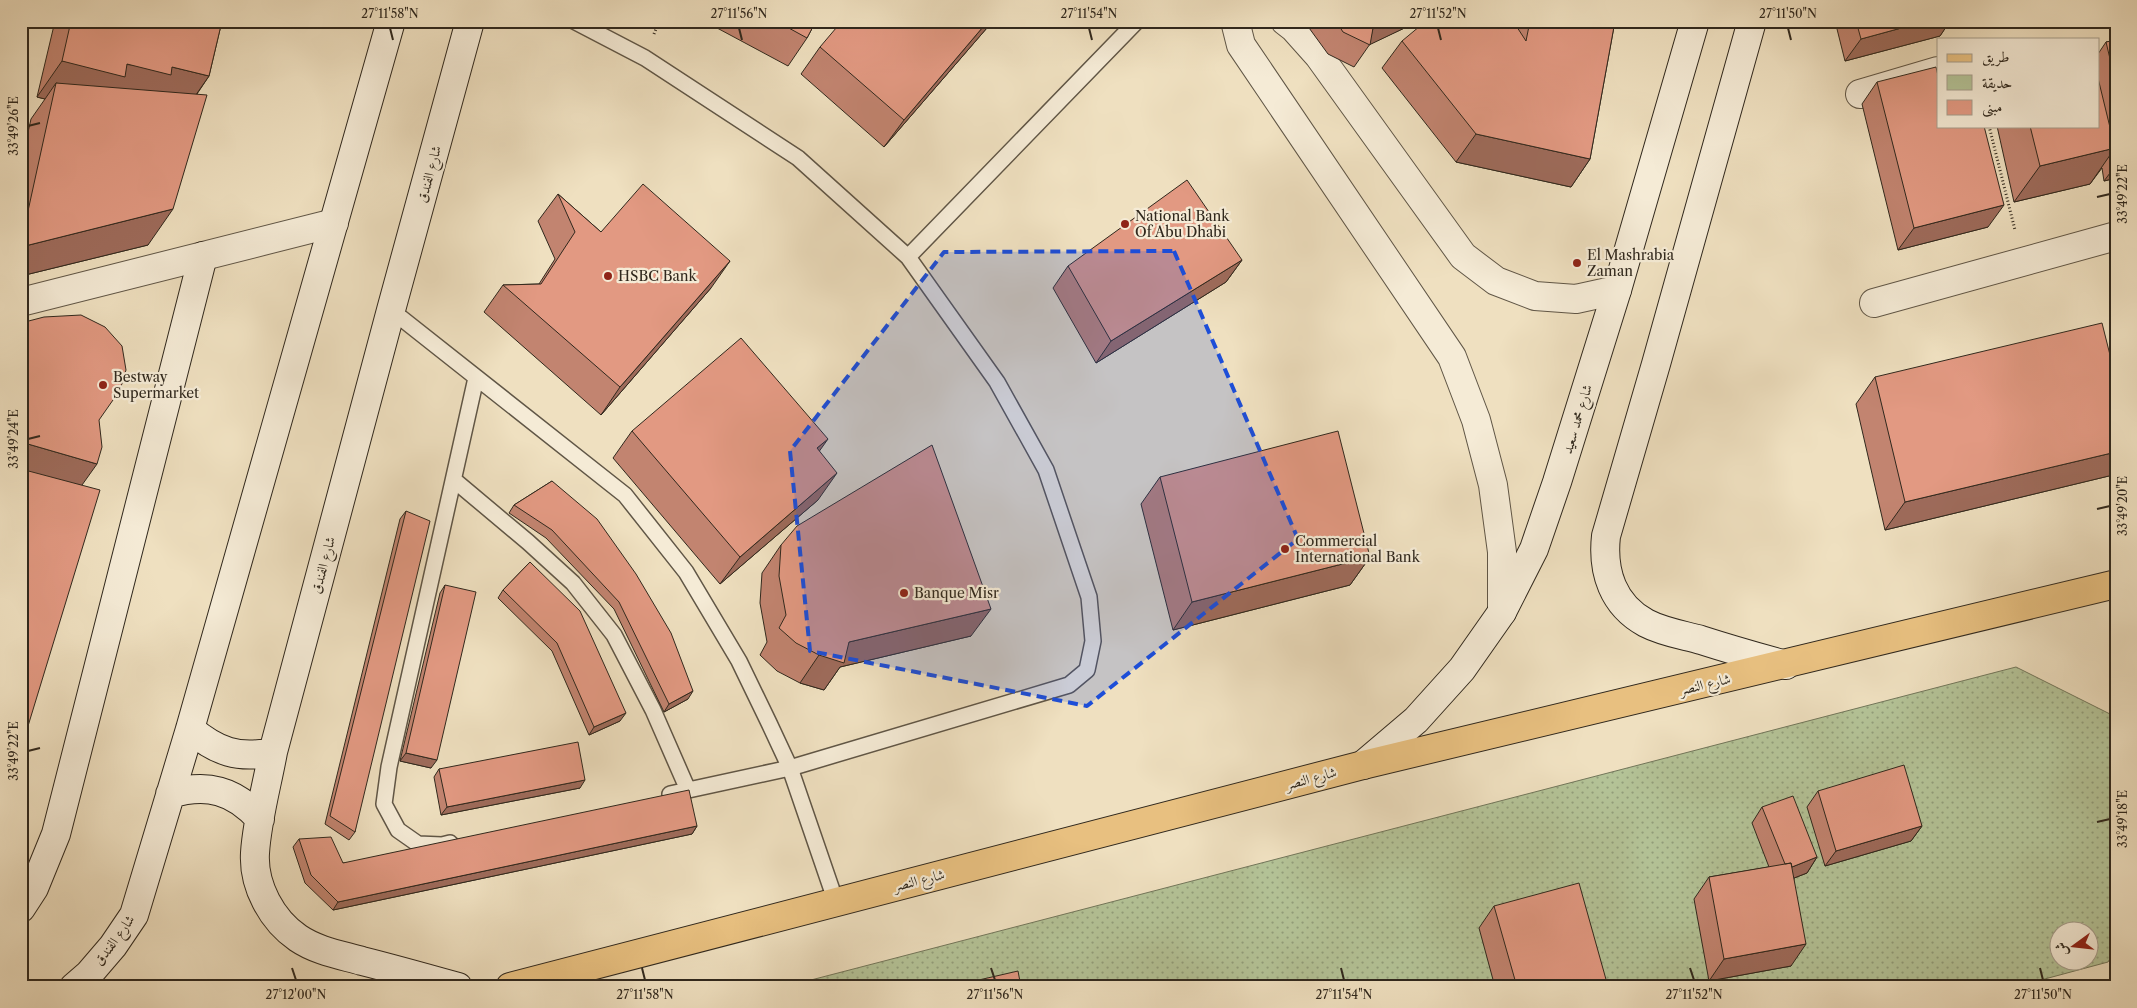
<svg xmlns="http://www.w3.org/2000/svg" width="2137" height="1008" font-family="'Libre Caslon Text',Amiri,serif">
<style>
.green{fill:url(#green-dots);stroke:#72765a;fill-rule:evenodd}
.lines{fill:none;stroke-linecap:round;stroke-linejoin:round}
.lane-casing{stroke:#605646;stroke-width:18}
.street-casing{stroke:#605646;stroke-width:30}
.secondary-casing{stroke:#30281d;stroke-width:30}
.primary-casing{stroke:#30281d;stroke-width:30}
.path{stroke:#30281d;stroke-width:3;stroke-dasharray:1 2.5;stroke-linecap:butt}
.lane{stroke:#f5ebd6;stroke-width:15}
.street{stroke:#f5ebd6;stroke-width:28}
.secondary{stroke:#f5ebd6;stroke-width:28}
.primary{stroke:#e8c080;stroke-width:28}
.wall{fill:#c28470;stroke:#30281d}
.shaded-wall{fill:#9e6b5b;stroke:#30281d}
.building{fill:#e29982;stroke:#30281d}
.marked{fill:#1d4ed8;fill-opacity:0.2;stroke:#1d4ed8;stroke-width:4;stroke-dasharray:10 6;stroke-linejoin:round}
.ticks{fill:none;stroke:#30281d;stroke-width:2}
.poi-dot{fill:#8f2418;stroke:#f5ebd6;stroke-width:2}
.labels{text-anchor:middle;stroke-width:4.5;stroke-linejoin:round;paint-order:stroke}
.street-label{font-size:14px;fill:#30281d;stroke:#f5ebd6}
.poi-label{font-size:14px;fill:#30281d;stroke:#f5ebd6;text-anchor:start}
.neatline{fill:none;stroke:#30281d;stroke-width:2}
.ticks-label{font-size:12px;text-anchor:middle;fill:#30281d}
</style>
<defs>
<pattern id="green-dots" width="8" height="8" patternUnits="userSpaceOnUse" patternTransform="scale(1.25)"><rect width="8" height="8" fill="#b4c397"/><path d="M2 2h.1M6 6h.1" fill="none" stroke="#939e7b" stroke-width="1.8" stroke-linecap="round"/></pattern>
</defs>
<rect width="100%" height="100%" fill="#efe0c0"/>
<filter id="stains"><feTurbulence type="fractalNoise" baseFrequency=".004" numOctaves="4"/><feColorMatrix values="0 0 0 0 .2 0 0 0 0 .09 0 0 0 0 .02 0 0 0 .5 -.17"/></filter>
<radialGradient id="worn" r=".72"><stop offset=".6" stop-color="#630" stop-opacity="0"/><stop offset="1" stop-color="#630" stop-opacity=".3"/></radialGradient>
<path class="green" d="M 2016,667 L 2116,717 L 2116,949 L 2108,962 L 2015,987 L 784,987 ZM 2060,930 L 2090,930 L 2090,960 L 2060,960 Z"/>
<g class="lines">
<g class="lane-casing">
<path id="lane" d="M 574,21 L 645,58 L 798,158 L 908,257 L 997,382 L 1046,470 L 1089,597 L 1093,641 L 1087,670 L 1069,685 L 790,768 L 670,794
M 908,257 L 1137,21
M 391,310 L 625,495 L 686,572 L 739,661 L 769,723 L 790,768 L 836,902
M 454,480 L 528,542 L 573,583 L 614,635 L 653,710 L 688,790
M 450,843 L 442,845 L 418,844 L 398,830 L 384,804 L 389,767 L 476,378"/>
</g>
<g class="street-casing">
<path id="street" d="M 1235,21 L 1241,45 L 1452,357 L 1476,420 L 1493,485 L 1502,552 L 1502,612
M 1285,21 L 1294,28 L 1319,56 L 1463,256 L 1496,281 L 1535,296 L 1576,299 L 1617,290
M 1860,94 L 1938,71
M 21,302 L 334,223
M 1874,303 L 2116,236"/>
</g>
<g class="secondary-casing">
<path id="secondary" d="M 1752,21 L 1656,364 L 1606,536 C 1602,572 1613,605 1646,623 C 1663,632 1683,635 1701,640 C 1729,649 1757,657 1786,665
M 190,729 C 217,752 238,759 273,752
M 1363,765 L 1416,720 L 1462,669 L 1502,612 L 1534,549 L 1557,482 L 1617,290 L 1695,21
M 170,794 C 207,783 234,790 260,819
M 21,908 L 34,888 L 56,834 L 203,256
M 74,987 L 89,974 L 113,946 L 134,915 L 190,729 L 391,21
M 458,987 C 426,978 394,969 362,961 C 341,955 317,951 298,938 C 272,920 253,886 255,853 C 257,820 267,785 273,752 L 391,310 L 470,21"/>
</g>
<g class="primary-casing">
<path id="primary" d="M 510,987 L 1363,765 L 2116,584"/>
</g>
<path class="path" d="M 654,34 L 659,21
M 1989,126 L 2015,230"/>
<use href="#lane" class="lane"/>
<use href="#street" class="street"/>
<use href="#secondary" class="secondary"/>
<use href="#primary" class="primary"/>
</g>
<path class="wall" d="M 55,21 L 222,21 L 209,76 L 197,94 L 148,245 L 21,276 L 21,163 L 31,119 L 45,99 L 37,97 Z
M 704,21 L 816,21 L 807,38 L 788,66 Z
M 993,21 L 884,147 L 801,74 L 820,47 Z
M 1304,21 L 1416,21 L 1415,23 L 1370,44 L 1354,67 L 1328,54 Z
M 1517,21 L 1615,21 L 1590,159 L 1571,187 L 1456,162 L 1382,68 L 1402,41 L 1516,26 Z
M 1835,21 L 1950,21 L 1940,36 L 1845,61 Z
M 2116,40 L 2116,178 L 2104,181 L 2102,168 L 2090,184 L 2014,202 L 1997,126 L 2098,126 L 2098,54 L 2106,42 Z
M 1877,82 L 1952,127 L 1988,227 L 1898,250 L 1862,104 Z
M 558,194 L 601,232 L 711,288 L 601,415 L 484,312 L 503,285 L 539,284 L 555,259 L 538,221 Z
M 1242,260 L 1226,282 L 1096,363 L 1053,288 L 1068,266 Z
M 1875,377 L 2113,475 L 1885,530 L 1856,404 Z
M 632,431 L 818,500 L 720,584 L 613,458 Z
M 1160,477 L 1370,557 L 1350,585 L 1173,630 L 1141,504 Z
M 552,481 L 688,699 L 664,712 L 614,609 L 546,538 L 509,513 L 514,505 Z
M 406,511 L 355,832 L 349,840 L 325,824 L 400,519 Z
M 781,545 L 971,636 L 840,667 L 824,690 L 800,683 L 777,671 L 760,655 L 767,642 L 760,603 L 762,573 Z
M 530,562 L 620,721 L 589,735 L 552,651 L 498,598 L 503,590 Z
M 445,585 L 431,768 L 400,761 L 440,593 Z
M 439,769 L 580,788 L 441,815 L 434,777 Z
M 1818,791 L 1922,826 L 1911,841 L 1825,866 L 1807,807 Z
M 1762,807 L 1817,857 L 1807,873 L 1794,878 L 1791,966 L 1709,981 L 1694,899 L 1709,877 L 1769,867 L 1752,823 Z
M 697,826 L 692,834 L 333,910 L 305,883 L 293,847 L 299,839 L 343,863 Z
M 1494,906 L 1605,987 L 1495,987 L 1479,928 Z"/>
<path class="shaded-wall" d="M 988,21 L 993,21 L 884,147 L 904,120 Z
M 1387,21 L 1416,21 L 1415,23 L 1369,45 L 1373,28 Z
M 1927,21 L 1950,21 L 1940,36 L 1845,61 L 1861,39 Z
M 1962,21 L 1972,21 L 1959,24 Z
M 62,61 L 172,67 L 209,76 L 184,112 L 56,83 L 45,99 L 37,97 Z
M 1476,134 L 1590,159 L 1571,187 L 1456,162 Z
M 2115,148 L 2090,184 L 2014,202 L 2040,166 Z
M 2116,165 L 2116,178 L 2104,181 Z
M 2004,205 L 1988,227 L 1898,250 L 1914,228 Z
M 173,209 L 148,245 L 21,276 L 21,247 Z
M 1242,260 L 1226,282 L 1096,363 L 1111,341 Z
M 730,261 L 711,288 L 601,415 L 620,387 Z
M 828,439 L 808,467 L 817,448 Z
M 21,442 L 97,464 L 72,499 L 21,485 Z
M 2116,452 L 2116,471 L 2113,475 L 1885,530 L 1905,502 Z
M 837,473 L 818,500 L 720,584 L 740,557 Z
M 1370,557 L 1350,585 L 1173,630 L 1192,602 Z
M 991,609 L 971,636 L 840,667 L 824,690 L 800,683 L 819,655 L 849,642 Z
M 693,691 L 688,699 L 664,712 L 669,704 Z
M 626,713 L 620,721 L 589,735 L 594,727 Z
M 406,753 L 437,760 L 431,768 L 400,761 Z
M 585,780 L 580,788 L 441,815 L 447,807 Z
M 697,826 L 692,834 L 333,910 L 338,902 Z
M 1922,826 L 1911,841 L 1825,866 L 1836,851 Z
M 1817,857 L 1807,873 L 1776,885 L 1787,869 Z
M 1806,944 L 1791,966 L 1709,981 L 1724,959 Z
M 1607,983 L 1605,987 L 1596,987 Z"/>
<path class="building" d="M 71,21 L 222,21 L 209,76 L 172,67 L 171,75 L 127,64 L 125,77 L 62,61 Z
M 776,21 L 816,21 L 807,38 Z
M 842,21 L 988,21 L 904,120 L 820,47 Z
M 1336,21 L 1387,21 L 1373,28 L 1370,45 L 1343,32 Z
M 1426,21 L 1513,21 L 1526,41 L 1530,21 L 1615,21 L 1590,159 L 1476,134 L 1402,41 Z
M 1856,21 L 1927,21 L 1861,39 Z
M 2116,40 L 2116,84 L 2106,42 Z
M 1936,67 L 1938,76 L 1938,126 L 1951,126 L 1952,127 L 1956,126 L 1984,126 L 2004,205 L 1914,228 L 1877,82 Z
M 2098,78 L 2115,148 L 2040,166 L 2030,126 L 2098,126 Z
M 56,83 L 207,95 L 173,209 L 21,247 L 21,243 Z
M 1187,180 L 1242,260 L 1111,341 L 1068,266 Z
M 643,184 L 730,261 L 620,387 L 503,285 L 541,284 L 575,232 L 558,194 L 601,232 Z
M 81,315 L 105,327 L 122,346 L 126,370 L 120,390 L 99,420 L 102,447 L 97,464 L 21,442 L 21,323 L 44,317 Z
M 2102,323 L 2116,379 L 2116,452 L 1905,502 L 1875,377 Z
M 741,338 L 828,439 L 817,448 L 837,473 L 740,557 L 632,431 Z
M 1338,431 L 1370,557 L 1192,602 L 1160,477 Z
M 932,445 L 991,609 L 849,642 L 844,663 L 819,655 L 796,643 L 779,628 L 786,615 L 779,576 L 781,545 L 797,526 Z
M 21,469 L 100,490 L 21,749 Z
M 552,481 L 597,519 L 636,574 L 671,633 L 693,691 L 669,704 L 619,602 L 552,530 L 514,505 Z
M 406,511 L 430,521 L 355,832 L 330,816 Z
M 530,562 L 580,611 L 626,713 L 594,727 L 557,643 L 503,590 Z
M 445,585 L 476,592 L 437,760 L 406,753 Z
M 578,742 L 585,780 L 447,807 L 439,769 Z
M 1904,765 L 1922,826 L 1836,851 L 1818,791 Z
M 689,790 L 697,826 L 338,902 L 311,875 L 299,839 L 331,837 L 343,863 Z
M 1793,796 L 1817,857 L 1792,867 L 1791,863 L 1785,864 L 1762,807 Z
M 1791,863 L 1806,944 L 1724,959 L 1709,877 Z
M 1579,883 L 1607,983 L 1596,987 L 1517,987 L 1494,906 Z
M 1018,971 L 1021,987 L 971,987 L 970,982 Z"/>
<path class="marked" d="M 1174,251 L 1298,539 L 1087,706 L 810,651 L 790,451 L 944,252 Z"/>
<path class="ticks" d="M 390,28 L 393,40M 739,28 L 742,40M 1089,28 L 1092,40M 1438,28 L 1441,40M 1788,28 L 1791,40M 28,126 L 40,123M 2097,197 L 2110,194M 28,439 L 40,436M 2097,509 L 2110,506M 28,751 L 40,748M 2097,822 L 2110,819M 292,968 L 296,980M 642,968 L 645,980M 991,968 L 995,980M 1341,968 L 1344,980M 1690,968 L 1694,980M 2040,968 L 2043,980"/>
<g class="poi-dot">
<circle cx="1125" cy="224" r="5"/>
<circle cx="1577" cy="263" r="5"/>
<circle cx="608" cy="276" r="5"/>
<circle cx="103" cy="385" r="5"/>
<circle cx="1285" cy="549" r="5"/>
<circle cx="904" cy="593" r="5"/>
</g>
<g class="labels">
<g class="street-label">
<text transform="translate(429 174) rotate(-75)" y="5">شارع الفندق</text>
<text transform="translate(1577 419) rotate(-73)" y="5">شارع محمد سعيد</text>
<text transform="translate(323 565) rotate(-75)" y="5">شارع الفندق</text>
<text transform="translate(1705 684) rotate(-13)" y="5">شارع النصر</text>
<text transform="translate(1311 778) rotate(-15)" y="5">شارع النصر</text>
<text transform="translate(919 880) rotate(-14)" y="5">شارع النصر</text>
<text transform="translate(114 940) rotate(-54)" y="5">شارع الفندق</text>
</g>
<g class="poi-label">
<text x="1135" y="221">National Bank<tspan x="1135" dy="16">Of Abu Dhabi</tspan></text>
<text x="1587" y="260">El Mashrabia<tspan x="1587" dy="16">Zaman</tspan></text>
<text x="618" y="281">HSBC Bank</text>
<text x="113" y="382">Bestway<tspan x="113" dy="16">Supermarket</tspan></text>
<text x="1295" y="546">Commercial<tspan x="1295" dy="16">International Bank</tspan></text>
<text x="914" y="598">Banque Misr</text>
</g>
</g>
<rect width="2137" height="1008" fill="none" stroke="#efe0c0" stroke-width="55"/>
<rect x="1937" y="38" width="162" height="90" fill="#f5ebd6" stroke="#a69d8c"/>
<rect x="1947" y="54" width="25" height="8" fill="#e8c080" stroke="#a69d8c"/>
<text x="1982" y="62" font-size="15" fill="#30281d">طريق</text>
<rect x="1947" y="75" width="25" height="15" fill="#b4c397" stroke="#a69d8c"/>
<text x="1982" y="88" font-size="15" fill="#30281d">حديقة</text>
<rect x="1947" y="100" width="25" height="15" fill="#e29982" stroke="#a69d8c"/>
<text x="1982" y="112" font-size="15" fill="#30281d">مبنى</text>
<g transform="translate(2074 946) rotate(255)"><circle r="24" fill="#f5ebd6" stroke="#a69d8c"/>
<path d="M0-4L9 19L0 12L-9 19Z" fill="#8f2418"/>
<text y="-8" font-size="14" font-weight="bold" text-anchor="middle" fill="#30281d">ش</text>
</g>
<rect x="28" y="28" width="2082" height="952" class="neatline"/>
<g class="ticks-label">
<text x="390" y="18">27°11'58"N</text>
<text x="739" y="18">27°11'56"N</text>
<text x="1089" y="18">27°11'54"N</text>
<text x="1438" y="18">27°11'52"N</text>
<text x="1788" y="18">27°11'50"N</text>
<text transform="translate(14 126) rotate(-90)" y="4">33°49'26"E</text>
<text transform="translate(2123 194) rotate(-90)" y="4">33°49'22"E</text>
<text transform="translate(14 439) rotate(-90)" y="4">33°49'24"E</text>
<text transform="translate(2123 506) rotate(-90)" y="4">33°49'20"E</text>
<text transform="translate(14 751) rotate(-90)" y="4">33°49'22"E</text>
<text transform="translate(2123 819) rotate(-90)" y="4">33°49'18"E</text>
<text x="296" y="999">27°12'00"N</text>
<text x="645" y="999">27°11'58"N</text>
<text x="995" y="999">27°11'56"N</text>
<text x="1344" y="999">27°11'54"N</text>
<text x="1694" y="999">27°11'52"N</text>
<text x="2043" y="999">27°11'50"N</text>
</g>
<rect width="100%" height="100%" filter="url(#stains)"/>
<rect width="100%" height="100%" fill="url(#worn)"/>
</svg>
